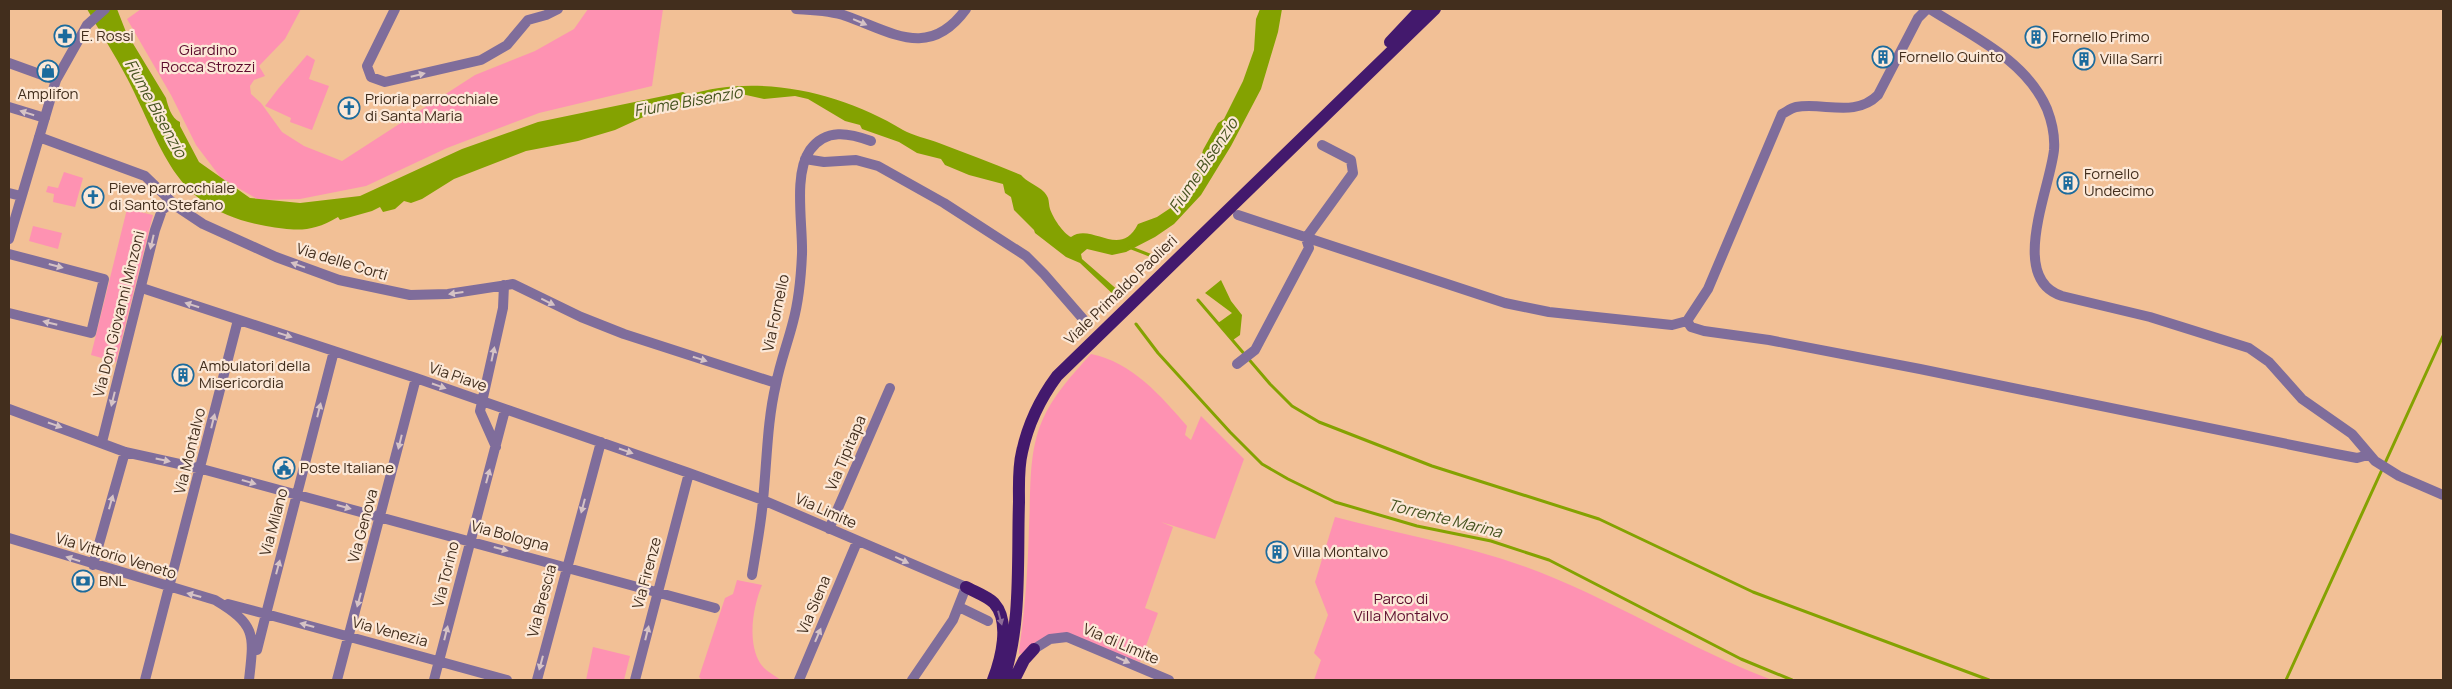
<svg xmlns="http://www.w3.org/2000/svg" width="2452" height="689" font-family="Manrope,sans-serif">
<style>
.green{fill:#fe92b2}
.water{fill:#84a201}
.lines{fill:none;stroke-linecap:round;stroke-linejoin:round}
.stream{stroke:#84a201;stroke-width:3}
.minor{stroke:#7f6d9b;stroke-width:10}
.major{stroke:#43196d;stroke-width:12}
.oneway{fill:#d6c3c5}
.oneway2{fill:#8d6c97}
.labels{text-anchor:middle;stroke-width:4.5;stroke-linejoin:round;paint-order:stroke}
.poi-label{font-size:15px;fill:#422e1d;stroke:#fce8d7;text-anchor:start}
.park-label{font-size:15px;fill:#5c0c2d;stroke:#fce8d7}
.street-label{font-size:15px;fill:#422e1d;stroke:#fce8d7}
.water-label{font-size:16px;font-style:italic;fill:#475421;stroke:#fce8d7}
</style>
<rect width="100%" height="100%" fill="#f2c096"/>
<path class="green" d="M 141,9 L 301,9 L 285,39 L 259,66 L 265,76 L 254,80 L 250,86 L 251,94 L 261,103 L 282,132 L 304,146 L 342,161 L 475,75 L 535,51 L 574,29 L 588,9 L 663,9 L 652,86 L 539,113 L 447,148 L 366,186 L 300,199 L 259,200 L 221,178 L 196,145 L 171,95 L 127,19 Z
M 307,55 L 315,60 L 309,79 L 329,86 L 312,130 L 290,122 L 291,118 L 265,106 L 278,89 Z
M 64,172 L 83,178 L 75,207 L 53,202 L 54,194 L 46,192 L 48,186 L 58,188 Z
M 127,209 L 153,215 L 116,362 L 91,355 Z
M 33,226 L 62,233 L 58,249 L 29,241 Z
M 1091,354 C 1132,362 1161,396 1187,426 L 1185,435 L 1191,440 L 1201,416 L 1244,459 L 1215,539 L 1161,522 L 1173,527 L 1145,608 L 1158,613 L 1140,662 L 1065,635 L 1023,653 L 1019,654 L 1019,651 C 1025,610 1028,568 1029,526 C 1031,492 1028,454 1042,421 C 1053,395 1072,375 1091,354 Z
M 1335,517 C 1398,534 1462,544 1523,566 C 1609,597 1687,648 1772,680 L 1314,680 L 1321,660 L 1314,653 L 1328,615 L 1315,582 Z
M 737,580 L 762,585 C 753,607 747,641 760,663 C 765,671 774,675 781,680 L 702,680 L 699,677 L 725,598 L 733,594 Z
M 593,647 L 630,656 L 624,680 L 586,680 Z"/>
<path class="water" d="M 87,9 L 117,9 L 126,32 L 166,98 C 168,106 171,118 180,122 L 180,126 L 199,162 L 250,198 L 300,203 L 360,196 L 462,149 L 538,122 L 683,92 L 688,95 C 757,73 842,92 903,130 C 911,135 929,139 939,143 C 966,153 994,164 1021,175 C 1028,184 1044,187 1048,198 C 1049,201 1049,206 1050,209 C 1053,218 1063,233 1071,237 C 1092,222 1120,260 1138,224 L 1157,217 L 1172,207 L 1198,169 L 1203,150 L 1218,123 L 1224,119 L 1243,81 L 1254,50 L 1256,19 L 1260,9 L 1282,9 L 1278,32 L 1261,89 L 1231,146 L 1201,195 L 1174,224 L 1155,237 L 1126,252 L 1112,255 L 1087,249 L 1081,254 L 1082,259 L 1120,292 L 1121,294 L 1117,298 L 1080,263 L 1066,257 L 1035,233 L 1034,230 L 1014,210 L 1011,197 L 1005,193 L 1003,184 L 969,175 L 945,165 L 941,159 L 917,153 L 899,142 L 862,129 L 860,125 L 845,121 L 808,99 L 795,96 L 764,99 L 737,93 L 711,102 L 652,113 L 615,130 L 578,141 L 526,151 L 454,179 L 422,199 L 411,203 L 404,201 L 395,209 L 383,212 L 380,207 L 372,211 L 340,220 L 338,217 C 311,233 296,231 266,226 C 172,209 165,151 127,78 C 115,55 100,32 87,9 Z
M 1221,280 L 1231,301 L 1242,315 L 1240,335 L 1233,340 L 1218,323 L 1232,313 L 1205,293 Z"/>
<g class="lines">
<path class="stream" d="M 1129,247 L 1152,256
M 1198,300 L 1270,384 L 1292,406 L 1319,422 L 1432,466 L 1599,519 L 1753,592 L 1989,680
M 1136,324 L 1158,353 L 1230,432 L 1262,464 L 1288,479 L 1335,502 L 1417,526 L 1491,541 L 1549,560 L 1741,659 L 1792,680
M 2286,680 L 2443,336"/>
<path class="minor" d="M 395,9 L 367,66 L 371,77 L 385,82 L 481,60 L 507,45 L 528,20 L 546,15 L 558,9
M 796,9 C 812,10 830,10 846,16 C 892,32 929,60 966,9
M 1930,9 C 1972,36 2026,60 2047,109 C 2052,122 2055,137 2054,150 C 2050,189 2008,279 2062,296 L 2150,317 L 2249,348 L 2269,362 L 2302,399 L 2352,434 L 2375,461 L 2399,476 L 2443,495
M 9,63 L 56,80
M 9,107 L 45,118
M 39,137 L 145,176 L 176,206 L 203,224 L 276,257 L 339,280 L 410,295 L 448,294 L 513,284 L 581,317 L 624,334 L 776,383
M 805,159 L 824,162 L 856,160 L 878,166 L 944,203 L 1026,256 L 1044,274 L 1084,320
M 9,193 L 21,196
M 1238,215 L 1505,303 L 1549,312 L 1672,325 L 1687,321 L 1708,289 L 1782,114 C 1786,112 1791,108 1796,107 C 1824,102 1855,118 1878,95 L 1918,18 L 1927,9
M 9,239 L 56,80 L 87,25 L 105,9
M 9,254 L 104,279 L 91,333 L 9,313
M 142,288 L 416,378 L 689,473 L 763,500 L 966,587 L 953,620 L 912,680
M 1687,321 L 1691,327 L 1704,331 L 1769,340 L 1920,369 L 2336,454 L 2357,458 L 2368,455
M 334,351 L 266,614 L 507,680
M 1237,364 L 1255,350 L 1309,248 L 1306,238 L 1353,173 L 1351,160 L 1322,145
M 9,409 L 125,452 L 202,469 L 715,608
M 102,442 L 155,230 L 162,210 L 167,206 L 176,206
M 496,447 L 480,411 L 503,308 L 504,285
M 829,529 L 890,388
M 9,538 L 215,600 C 257,625 254,635 249,680
M 93,565 L 125,452
M 752,575 C 756,550 761,525 763,500 C 767,461 767,422 776,384 C 780,363 788,342 793,322 C 799,300 801,277 802,254 C 803,226 793,174 810,150 C 826,128 849,133 871,141
M 228,604 L 266,614 L 257,650
M 959,607 L 988,621
M 1034,649 L 1050,639 L 1067,637 L 1169,680
M 145,680 L 238,320
M 337,680 L 416,378
M 434,680 L 505,410
M 537,680 L 601,442
M 635,680 L 689,473
M 799,680 L 857,542"/>
<path class="major" d="M 1390,42 L 1421,9
M 966,587 C 975,592 987,596 994,603 C 1011,622 1001,659 993,680
M 1003,680 C 1022,627 1017,558 1019,502 C 1019,485 1018,468 1022,452 C 1028,424 1040,399 1057,376 L 1435,9
M 1014,680 L 1024,660 L 1034,649"/>
</g>
<defs><path id="oneway-solid" d="M-6-.8H1V-3.2L6.5 0L1 3.2V.8H-6Z" transform="scale(1.25)"/></defs>
<g class="oneway">
<use href="#oneway-solid" transform="translate(860 22) rotate(23)"/>
<use href="#oneway-solid" transform="translate(418 75) rotate(-14)"/>
<use href="#oneway-solid" transform="translate(27 113) rotate(-163)"/>
<use href="#oneway-solid" transform="translate(152 242) rotate(103)"/>
<use href="#oneway-solid" transform="translate(298 265) rotate(-160)"/>
<use href="#oneway-solid" transform="translate(56 266) rotate(15)"/>
<use href="#oneway-solid" transform="translate(456 293) rotate(172)"/>
<use href="#oneway-solid" transform="translate(548 302) rotate(26)"/>
<use href="#oneway-solid" transform="translate(192 305) rotate(-162)"/>
<use href="#oneway-solid" transform="translate(50 323) rotate(-166)"/>
<use href="#oneway-solid" transform="translate(285 335) rotate(18)"/>
<use href="#oneway-solid" transform="translate(493 354) rotate(-78)"/>
<use href="#oneway-solid" transform="translate(700 359) rotate(17)"/>
<use href="#oneway-solid" transform="translate(439 386) rotate(19)"/>
<use href="#oneway-solid" transform="translate(113 399) rotate(104)"/>
<use href="#oneway-solid" transform="translate(319 410) rotate(-76)"/>
<use href="#oneway-solid" transform="translate(213 421) rotate(-76)"/>
<use href="#oneway-solid" transform="translate(55 425) rotate(19)"/>
<use href="#oneway-solid" transform="translate(400 442) rotate(104)"/>
<use href="#oneway-solid" transform="translate(626 451) rotate(19)"/>
<use href="#oneway-solid" transform="translate(163 460) rotate(12)"/>
<use href="#oneway-solid" transform="translate(488 476) rotate(-75)"/>
<use href="#oneway-solid" transform="translate(249 482) rotate(16)"/>
<use href="#oneway-solid" transform="translate(111 502) rotate(-74)"/>
<use href="#oneway-solid" transform="translate(583 506) rotate(105)"/>
<use href="#oneway-solid" transform="translate(344 507) rotate(15)"/>
<use href="#oneway-solid" transform="translate(501 549) rotate(15)"/>
<use href="#oneway-solid" transform="translate(73 559) rotate(-162)"/>
<use href="#oneway-solid" transform="translate(902 560) rotate(25)"/>
<use href="#oneway-solid" transform="translate(278 567) rotate(-75)"/>
<use href="#oneway-solid" transform="translate(194 595) rotate(-165)"/>
<use href="#oneway-solid" transform="translate(359 600) rotate(105)"/>
<use href="#oneway-solid" transform="translate(307 625) rotate(-165)"/>
<use href="#oneway-solid" transform="translate(446 633) rotate(-76)"/>
<use href="#oneway-solid" transform="translate(647 633) rotate(-76)"/>
<use href="#oneway-solid" transform="translate(818 635) rotate(-67)"/>
<use href="#oneway-solid" transform="translate(1123 660) rotate(24)"/>
<use href="#oneway-solid" transform="translate(541 663) rotate(105)"/>
</g>
<use class="oneway2" href="#oneway-solid" transform="translate(1000 618) rotate(75)"/>
<defs>
<g id="pharmacy-ring" transform="scale(1.125)"><circle r="9.5" fill="#fce8d7" stroke="#1c6b9d" stroke-width="1.5"/><path d="M-2-6h4v4h4v4h-4v4h-4v-4h-4v-4h4Z" fill="#1c6b9d"/></g>
<g id="building-ring" transform="scale(1.125)"><circle r="9.5" fill="#fce8d7" stroke="#1c6b9d" stroke-width="1.5"/><path d="M-4-6H4V6H1V3H-1V6H-4ZM-2.5-4.3h1.7v1.8h-1.7ZM.8-4.3h1.7v1.8H.8ZM-2.5-1h1.7V.8h-1.7ZM.8-1h1.7V.8H.8Z" fill="#1c6b9d"/></g>
<g id="shop-ring" transform="scale(1.125)"><circle r="9.5" fill="#fce8d7" stroke="#1c6b9d" stroke-width="1.5"/><path d="M-5-2.5h2.3a2.7 3.5 0 0 1 5.4 0H5L5.5 6h-11ZM-1.5-2.5h3a1.5 2.3 0 0 0-3 0Z" fill="#1c6b9d"/></g>
<g id="church-ring" transform="scale(1.125)"><circle r="9.5" fill="#fce8d7" stroke="#1c6b9d" stroke-width="1.5"/><path d="M-1.2-6h2.4v3.5h3.3v2.4h-3.3V6h-2.4V-.1h-3.3v-2.4h3.3Z" fill="#1c6b9d"/></g>
<g id="civic-ring" transform="scale(1.125)"><circle r="9.5" fill="#fce8d7" stroke="#1c6b9d" stroke-width="1.5"/><path d="M-.6-6.5H3V-4.5H.6V-3L4-1V1h2V6H-6V1h2V-1L-.6-3ZM-1.2 2.5V6h2.4V2.5Z" fill="#1c6b9d"/></g>
<g id="bank-ring" transform="scale(1.125)"><circle r="9.5" fill="#fce8d7" stroke="#1c6b9d" stroke-width="1.5"/><path d="M-6-4H6V4H-6ZM0-2.3a2.3 2.3 0 1 0 0 4.6a2.3 2.3 0 1 0 0-4.6Z" fill="#1c6b9d"/></g>
</defs>
<g fill-rule="evenodd">
<use href="#pharmacy-ring" x="65" y="36"/>
<use href="#building-ring" x="2036" y="37"/>
<use href="#building-ring" x="1883" y="57"/>
<use href="#building-ring" x="2084" y="59"/>
<use href="#shop-ring" x="48" y="71"/>
<use href="#church-ring" x="349" y="108"/>
<use href="#building-ring" x="2068" y="183"/>
<use href="#church-ring" x="93" y="197"/>
<use href="#building-ring" x="183" y="375"/>
<use href="#civic-ring" x="284" y="468"/>
<use href="#building-ring" x="1277" y="552"/>
<use href="#bank-ring" x="83" y="581"/>
</g>
<g class="labels">
<g class="poi-label">
<text x="81" y="41">E. Rossi</text>
<text x="2052" y="42">Fornello Primo</text>
<text x="1899" y="62">Fornello Quinto</text>
<text x="2100" y="64">Villa Sarri</text>
<text x="48" y="99" text-anchor="middle">Amplifon</text>
<text x="365" y="104">Prioria parrocchiale<tspan x="365" dy="17">di Santa Maria</tspan></text>
<text x="2084" y="179">Fornello<tspan x="2084" dy="17">Undecimo</tspan></text>
<text x="109" y="193">Pieve parrocchiale<tspan x="109" dy="17">di Santo Stefano</tspan></text>
<text x="199" y="371">Ambulatori della<tspan x="199" dy="17">Misericordia</tspan></text>
<text x="300" y="473">Poste Italiane</text>
<text x="1293" y="557">Villa Montalvo</text>
<text x="99" y="586">BNL</text>
</g>
<g class="park-label">
<text x="208" y="55">Giardino<tspan x="208" dy="17">Rocca Strozzi</tspan></text>
<text x="1401" y="604">Parco di<tspan x="1401" dy="17">Villa Montalvo</tspan></text>
</g>
<g class="street-label">
<text transform="translate(342 262) rotate(17)" y="5">Via delle Corti</text>
<text transform="translate(1121 290) rotate(-44)" y="5">Viale Primaldo Paolieri</text>
<text transform="translate(776 313) rotate(-78)" y="5">Via Fornello</text>
<text transform="translate(119 314) rotate(-76)" y="5">Via Don Giovanni Minzoni</text>
<text transform="translate(458 377) rotate(19)" y="5">Via Piave</text>
<text transform="translate(190 451) rotate(-76)" y="5">Via Montalvo</text>
<text transform="translate(846 453) rotate(-67)" y="5">Via Tipitapa</text>
<text transform="translate(826 511) rotate(24)" y="5">Via Limite</text>
<text transform="translate(274 522) rotate(-75)" y="5">Via Milano</text>
<text transform="translate(363 526) rotate(-75)" y="5">Via Genova</text>
<text transform="translate(510 536) rotate(15)" y="5">Via Bologna</text>
<text transform="translate(116 556) rotate(17)" y="5">Via Vittorio Veneto</text>
<text transform="translate(647 573) rotate(-75)" y="5">Via Firenze</text>
<text transform="translate(446 574) rotate(-76)" y="5">Via Torino</text>
<text transform="translate(542 601) rotate(-75)" y="5">Via Brescia</text>
<text transform="translate(814 605) rotate(-67)" y="5">Via Siena</text>
<text transform="translate(390 632) rotate(15)" y="5">Via Venezia</text>
<text transform="translate(1121 644) rotate(23)" y="5">Via di Limite</text>
</g>
<g class="water-label">
<text transform="translate(688 101) rotate(-10)" y="6">Fiume Bisenzio</text>
<text transform="translate(156 108) rotate(61)" y="6">Fiume Bisenzio</text>
<text transform="translate(1203 165) rotate(-56)" y="6">Fiume Bisenzio</text>
<text transform="translate(1445 518) rotate(14)" y="6">Torrente Marina</text>
</g>
</g>
<rect width="2452" height="689" fill="none" stroke="#422e1d" stroke-width="20"/>
</svg>
